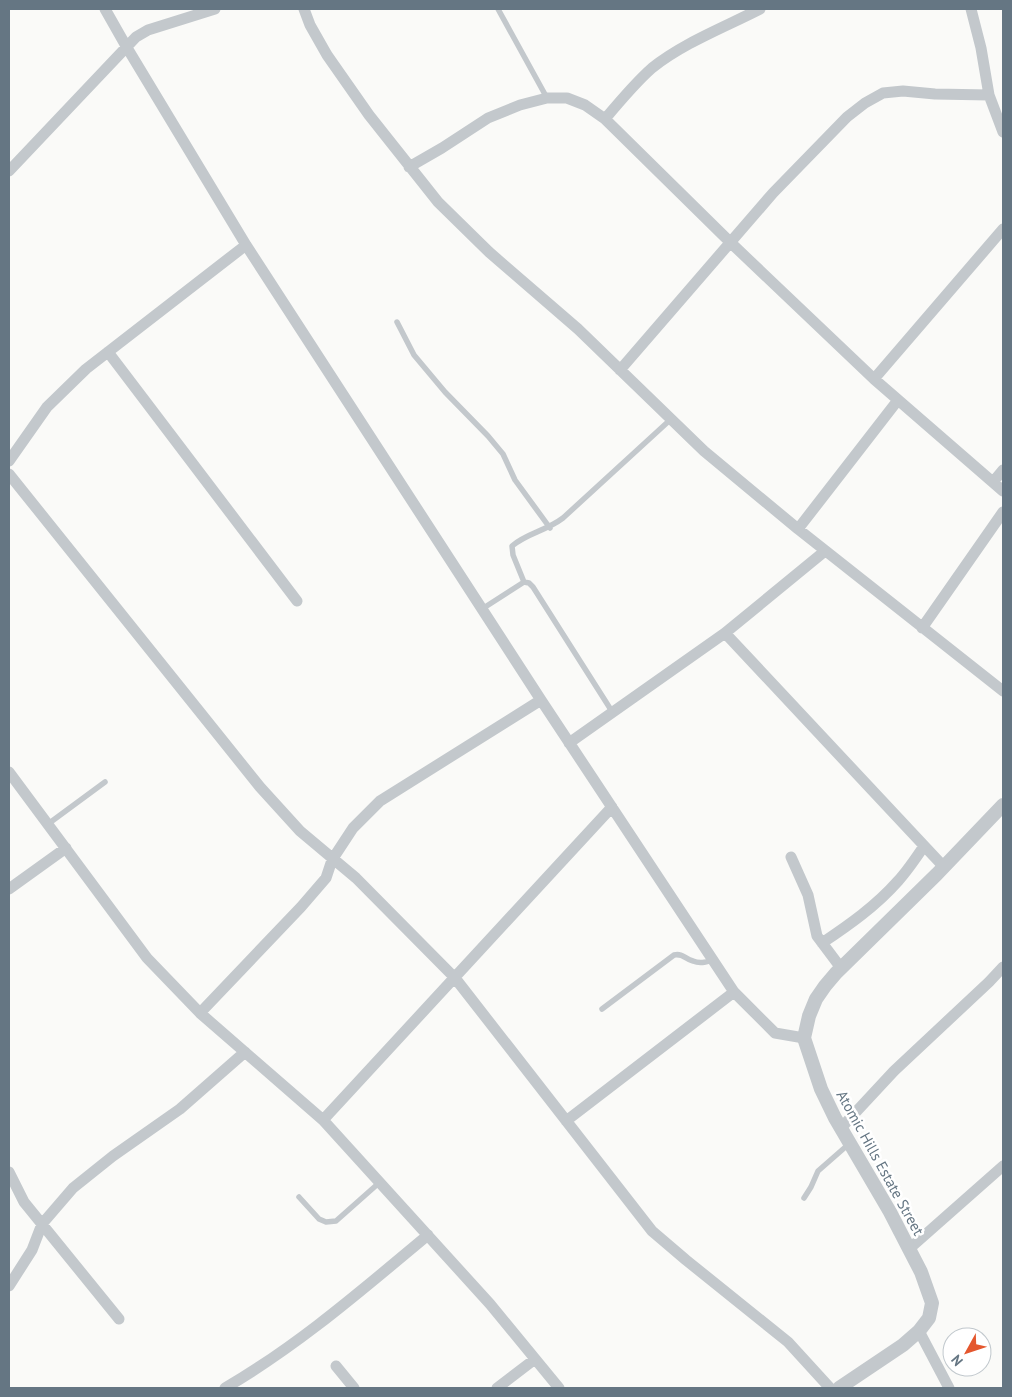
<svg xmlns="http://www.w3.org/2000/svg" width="1012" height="1397" font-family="'PT Sans',sans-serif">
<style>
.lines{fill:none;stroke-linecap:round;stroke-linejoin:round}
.service{stroke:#c3c8cc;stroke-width:5.5}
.minor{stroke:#c3c8cc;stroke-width:11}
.tertiary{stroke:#c3c8cc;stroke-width:14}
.labels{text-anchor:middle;stroke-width:5;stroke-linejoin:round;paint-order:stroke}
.street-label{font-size:15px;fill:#657683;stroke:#fff}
</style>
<rect width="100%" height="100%" fill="#fafaf8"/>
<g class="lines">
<path class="service" d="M 498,9 L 547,98
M 397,322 L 414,355 L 445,392 L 488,436 L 503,454 L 515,480 L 550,528
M 524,582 L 513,555 L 512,546 C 527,533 546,531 563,518 L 670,420
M 482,609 L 524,582 L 529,583 L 533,587 L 613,713
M 48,824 L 105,782
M 602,1009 L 674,955 C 683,953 685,959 693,961 C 700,964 706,962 713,960
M 299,1197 L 319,1219 L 326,1222 L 336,1221 L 380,1182
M 804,1198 L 811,1187 L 818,1171 L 850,1143"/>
<path class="minor" d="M 105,9 L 126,46 L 246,245 L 541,700 L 734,992 L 775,1033 L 804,1038
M 304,9 L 310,25 L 327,55 L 369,115 L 438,202 L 489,252 L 578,329 L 704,451 L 798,529 L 1003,691
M 971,9 L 981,48 L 989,95 L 1003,132
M 605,119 C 620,101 635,83 652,68 C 683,43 725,27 760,9
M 409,167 L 442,148 L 488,118 L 520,105 L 547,98 L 567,98 L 585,105 L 605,119 L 731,243 L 874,379 L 1003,491
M 9,171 L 136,37 L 148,30 L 215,9
M 108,352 L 297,601
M 620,370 L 773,193 L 847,117 L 865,103 L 883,93 L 903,91 L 935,94 L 989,95
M 874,379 L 1003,229
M 9,461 L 47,407 L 86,369 L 246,245
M 9,474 L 260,787 L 300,831 L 356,878 L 455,978 L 652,1231 L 686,1260 L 788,1342 L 830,1388
M 993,482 L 1003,470
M 798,529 L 898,400
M 922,628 L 1003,512
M 725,633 L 944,867
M 569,743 L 725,633 L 825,551
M 9,772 L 147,958 L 200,1013 L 323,1120 L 490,1304 L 559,1388
M 791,857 L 808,895 L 817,936 L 841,968
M 9,889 L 66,848
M 822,943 C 849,925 876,906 898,881 C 908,870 916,858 924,846
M 200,1013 L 301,907 L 326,878 L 332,860 L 353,828 L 380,801 L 541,700
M 323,1120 L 612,807
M 566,1121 L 734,992
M 841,1128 L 894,1071 L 989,982 L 1003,967
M 9,1172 L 24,1202 L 119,1319
M 909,1249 L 1003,1166
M 9,1286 L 32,1250 L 42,1224 L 73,1188 L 113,1156 L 180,1109 L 245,1052
M 919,1331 L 949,1388
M 336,1366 L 354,1388
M 225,1388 C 299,1345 363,1289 428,1235
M 497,1388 L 535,1359"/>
<path class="tertiary" d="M 839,1388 L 903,1345 L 919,1331 L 929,1318 L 932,1303 L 921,1272 L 890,1212 L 835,1118 L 821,1089 L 804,1038 L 809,1016 L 816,999 L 825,986 L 836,973 L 937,874 L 1003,805"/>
</g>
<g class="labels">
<g class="street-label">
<text transform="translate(880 1163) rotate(61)" y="5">Atomic Hills Estate Street</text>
</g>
</g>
<rect width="1012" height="1397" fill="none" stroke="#657683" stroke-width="20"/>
<g transform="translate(967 1352) rotate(230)"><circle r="24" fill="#ffffff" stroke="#c1c8cd"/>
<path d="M0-4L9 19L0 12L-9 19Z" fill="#e4572e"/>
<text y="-8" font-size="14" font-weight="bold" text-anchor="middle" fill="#657683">N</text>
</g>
</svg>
